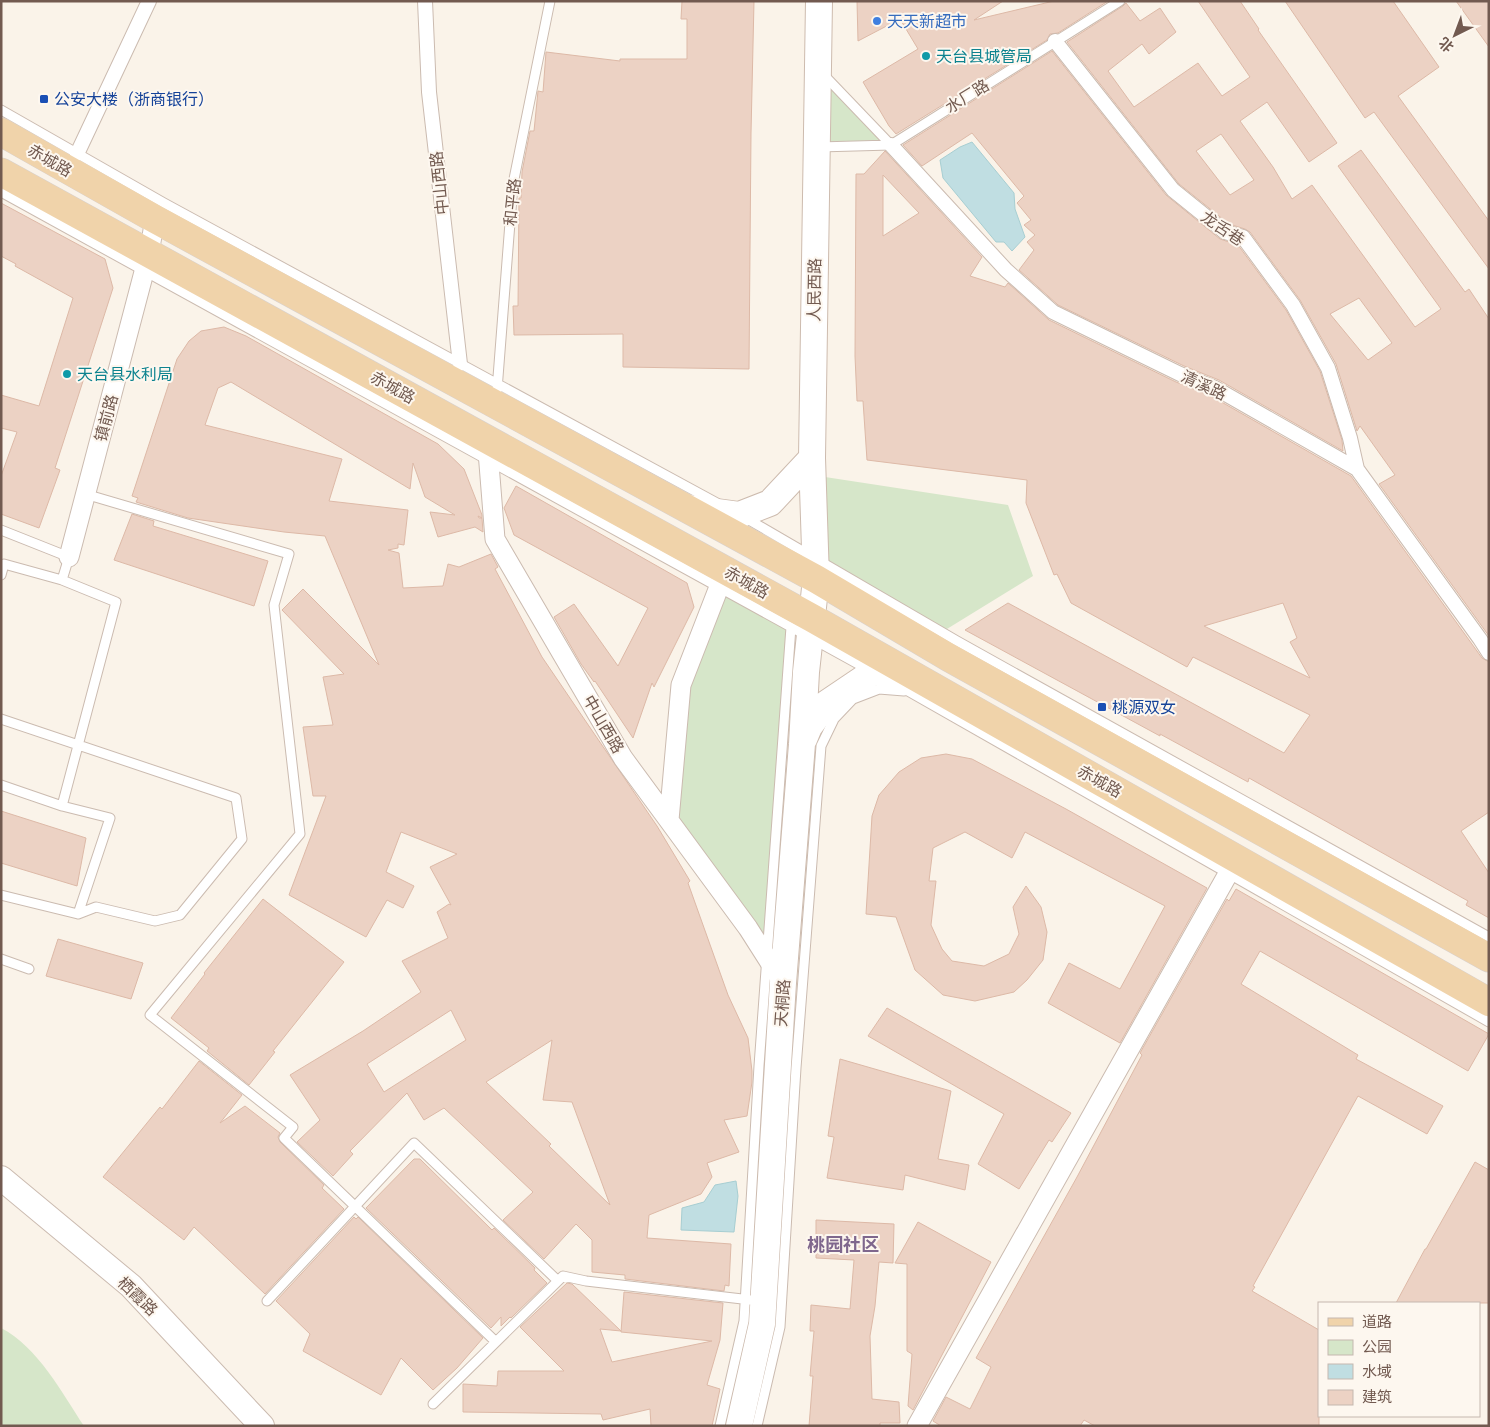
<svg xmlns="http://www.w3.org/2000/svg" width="1490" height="1427" font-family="Helvetica,'Noto Sans SC',sans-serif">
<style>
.green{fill:#d6e6c9}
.water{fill:#c0dee2;stroke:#a7ced2}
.building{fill:#ecd2c4;stroke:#ddb9a7;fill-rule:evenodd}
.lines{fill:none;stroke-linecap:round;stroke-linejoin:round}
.service-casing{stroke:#cbbbb0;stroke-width:11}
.pedestrian-casing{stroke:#cbbbb0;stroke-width:16}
.minor-casing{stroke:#cbbbb0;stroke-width:21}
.tertiary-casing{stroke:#cbbbb0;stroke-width:26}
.secondary-casing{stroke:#cdbbae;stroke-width:28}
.primary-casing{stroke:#d8d1ce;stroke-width:29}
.service{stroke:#fff;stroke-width:9}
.pedestrian{stroke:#fff;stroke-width:14}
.minor{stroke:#fff;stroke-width:19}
.tertiary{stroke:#fff;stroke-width:24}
.secondary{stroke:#fff;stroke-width:26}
.primary{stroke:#f0d3aa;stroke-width:28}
.shop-dot{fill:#3f7fe0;stroke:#fdf7ef;stroke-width:2}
.culture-dot{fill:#0f9aa8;stroke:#fdf7ef;stroke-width:2}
.transit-dot{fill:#1a4fb4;stroke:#fdf7ef;stroke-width:2}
.labels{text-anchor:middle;stroke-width:4;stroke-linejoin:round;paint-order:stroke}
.shop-label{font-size:16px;fill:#366cbe;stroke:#fdf7ef;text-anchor:start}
.culture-label{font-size:16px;fill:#0d838f;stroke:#fdf7ef;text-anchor:start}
.street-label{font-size:16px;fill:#725a50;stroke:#fdf7ef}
.transit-label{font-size:16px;fill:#164399;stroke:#fdf7ef;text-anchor:start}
.neighbourhood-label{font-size:18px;font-weight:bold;fill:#7f678d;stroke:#fdf7ef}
</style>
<rect width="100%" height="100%" fill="#faf3e9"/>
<path class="green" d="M 818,69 L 891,145 L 817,147 Z
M 812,475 L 1008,505 L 1033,576 L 942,632 L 815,557 Z
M 719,587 L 791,627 L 768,957 L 669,820 L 681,685 Z
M 1,1328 C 38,1347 62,1393 84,1426 L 1,1426 Z"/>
<path class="water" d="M 972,142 L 1014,193 L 1015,209 L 1025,237 L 1012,251 L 1004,242 L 996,242 L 943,178 L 940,160 L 960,147 Z
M 736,1181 L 738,1196 L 734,1232 L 681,1230 L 682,1208 L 704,1202 L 715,1185 Z"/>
<path class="building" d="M 682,1 L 754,1 L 751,133 L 749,369 L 623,367 L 623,334 L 514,335 L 513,306 L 518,306 L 519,198 L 521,198 L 522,172 L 530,131 L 534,131 L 538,91 L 543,92 L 546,52 L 620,61 L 620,59 L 687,59 L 687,19 L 681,19 Z
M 857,1 L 1003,1 L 974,20 L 1054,1 L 1108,1 L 1058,33 L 1050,34 L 1047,40 L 896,134 L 889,126 L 863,82 L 918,49 L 900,19 L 858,41 Z
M 1198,1 L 1240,1 L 1259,29 L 1258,30 L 1337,143 L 1309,162 L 1267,102 L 1240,121 L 1273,167 L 1292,199 L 1312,185 L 1415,327 L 1441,309 L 1338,166 L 1361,150 L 1465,292 L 1469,289 L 1489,319 L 1489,636 L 1379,484 L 1395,475 L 1360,426 L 1357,431 L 1336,364 L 1300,300 L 1250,232 L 1245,229 L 1229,224 L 1179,184 L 1067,42 L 1123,6 L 1126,3 L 1140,21 L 1160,8 L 1176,32 L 1149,54 L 1142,44 L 1108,71 L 1134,107 L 1198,63 L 1222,96 L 1250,77 ZM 1221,134 L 1254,180 L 1230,195 L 1196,151 ZM 1359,298 L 1392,343 L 1368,360 L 1330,314 Z
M 1285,1 L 1393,1 L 1439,67 L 1398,96 L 1489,221 L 1489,269 L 1374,112 L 1365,118 Z
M 1456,1 L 1489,1 L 1489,47 Z
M 1052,51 L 1166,195 L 1220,239 L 1238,245 L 1286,310 L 1320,371 L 1342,440 L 1343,451 L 1219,380 L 1184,366 L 1058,305 L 1019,270 L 1034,250 L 1027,242 L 1035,235 L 1024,225 L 1031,220 L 1017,203 L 1024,196 L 972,133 L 922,166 L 903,145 Z
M 885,151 L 982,257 L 970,276 L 1005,287 L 1008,283 L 1049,320 L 1176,382 L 1211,396 L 1351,476 L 1482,658 L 1489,662 L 1489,812 L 1461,831 L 1489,873 L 1489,918 L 1466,905 L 1468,901 L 1249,778 L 1248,782 L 1160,734 L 1160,736 L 965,630 L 1008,603 L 1284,753 L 1310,715 L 1193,657 L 1187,667 L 1071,603 L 1057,574 L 1054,575 L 1026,503 L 1027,480 L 867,460 L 863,401 L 857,401 L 855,356 L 856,174 L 864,174 ZM 883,175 L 919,213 L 883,236 ZM 1283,603 L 1297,638 L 1290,642 L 1310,678 L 1204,626 Z
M 1,203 L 105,259 L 113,288 L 55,468 L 60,470 L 39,528 L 1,514 L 1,476 L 17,432 L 1,428 L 1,395 L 39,406 L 73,298 L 15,266 L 16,264 L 1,256 Z
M 224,327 L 246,336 L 438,444 L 464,469 L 482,515 L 482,518 L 478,516 L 479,518 L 482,518 L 483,532 L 475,527 L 438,537 L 430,512 L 455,515 L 425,497 L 413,463 L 410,489 L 231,382 L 218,388 L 205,425 L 342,459 L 329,501 L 408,510 L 404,545 L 398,544 L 398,548 L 388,550 L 399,553 L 403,588 L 443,586 L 448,564 L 459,567 L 491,554 L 498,567 L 495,569 L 542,657 L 657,826 L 690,881 L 688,883 L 728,995 L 748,1038 L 752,1071 L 752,1082 L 747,1116 L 724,1120 L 739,1152 L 707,1163 L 712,1177 L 701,1194 L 649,1215 L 647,1238 L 731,1244 L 729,1286 L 725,1285 L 724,1291 L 625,1279 L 625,1275 L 592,1272 L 592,1240 L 576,1224 L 544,1259 L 503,1220 L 533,1192 L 444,1108 L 424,1120 L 407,1093 L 350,1151 L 353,1154 L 333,1176 L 297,1142 L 320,1120 L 290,1075 L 363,1031 L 421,992 L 402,961 L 448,938 L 437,912 L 449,904 L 451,905 L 430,867 L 457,854 L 401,832 L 386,872 L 414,886 L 403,908 L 387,900 L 366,937 L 289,895 L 326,796 L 313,796 L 303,727 L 333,725 L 323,677 L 344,674 L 282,610 L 303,589 L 379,665 L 325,536 L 284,532 L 188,518 L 136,502 L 138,498 L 132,496 L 177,359 L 189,341 L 201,331 ZM 451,1010 L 466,1040 L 384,1092 L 367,1064 ZM 552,1040 L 543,1100 L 572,1102 L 610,1205 L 549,1146 L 551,1144 L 486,1082 Z
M 516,486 L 687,583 L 694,607 L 654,687 L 652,683 L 633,738 L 595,681 L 594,682 L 581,664 L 554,617 L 574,604 L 618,666 L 648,608 L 514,535 L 504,508 Z
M 132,514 L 154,521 L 153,526 L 268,561 L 254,606 L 114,560 Z
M 946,754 L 972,759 L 1066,809 L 1207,888 L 1120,1043 L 1048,1003 L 1069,963 L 1120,989 L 1165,906 L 1025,832 L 1012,858 L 965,832 L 933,848 L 929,881 L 936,881 L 931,925 L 942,949 L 952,961 L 984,966 L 1009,954 L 1019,934 L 1013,907 L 1026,886 L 1041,907 L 1047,932 L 1043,960 L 1027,980 L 1014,992 L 975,1001 L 943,995 L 915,970 L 896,917 L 866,914 L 872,816 L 879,795 L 899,772 L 921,758 Z
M 1,811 L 86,838 L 77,886 L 1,863 Z
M 1236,889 L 1489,1034 L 1468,1071 L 1260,951 L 1241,984 L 1358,1055 L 1356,1059 L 1443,1106 L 1427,1134 L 1358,1096 L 1253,1286 L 1255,1287 L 1252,1291 L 1319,1330 L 1319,1426 L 1095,1426 L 1084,1420 L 1080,1426 L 941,1426 L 933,1421 L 946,1397 L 970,1409 L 991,1367 L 976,1358 L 1077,1177 L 1142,1055 L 1140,1053 L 1227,899 L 1229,901 Z
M 263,899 L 344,962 L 273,1051 L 275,1052 L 249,1085 L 207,1051 L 209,1048 L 171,1018 L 205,974 L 204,973 Z
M 58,939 L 143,963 L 131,999 L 46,976 Z
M 887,1008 L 1071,1113 L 1052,1142 L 1049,1140 L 1019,1189 L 978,1164 L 1004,1114 L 868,1036 Z
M 840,1059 L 951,1091 L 938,1159 L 969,1165 L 965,1190 L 905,1175 L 903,1190 L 827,1178 L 834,1137 L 828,1136 Z
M 199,1061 L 242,1095 L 220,1123 L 245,1106 L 280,1133 L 278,1137 L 280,1142 L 324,1185 L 322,1188 L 344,1209 L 265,1294 L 194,1227 L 184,1240 L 103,1177 L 160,1107 L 162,1109 Z
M 414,1159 L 420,1159 L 492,1230 L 494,1228 L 535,1268 L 534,1270 L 547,1283 L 511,1318 L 510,1317 L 501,1326 L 501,1317 L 491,1328 L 366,1208 Z
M 1475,1162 L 1489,1170 L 1489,1303 L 1396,1303 L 1425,1249 L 1426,1249 Z
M 354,1217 L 356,1219 L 358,1217 L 483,1338 L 457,1368 L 433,1390 L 401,1358 L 381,1395 L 303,1351 L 310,1334 L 276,1301 Z
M 816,1220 L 894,1224 L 893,1263 L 879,1262 L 875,1306 L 870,1336 L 872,1399 L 899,1402 L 900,1423 L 880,1423 L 880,1426 L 809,1426 L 813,1376 L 810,1376 L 814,1331 L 810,1331 L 811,1305 L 850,1309 L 854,1260 L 816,1258 Z
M 918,1222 L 991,1262 L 913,1410 L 908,1406 L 912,1354 L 907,1351 L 907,1264 L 895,1263 Z
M 567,1283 L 572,1284 L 621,1331 L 600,1329 L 612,1362 L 712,1341 L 621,1332 L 624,1292 L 723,1303 L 720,1340 L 707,1385 L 720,1389 L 712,1426 L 651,1426 L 650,1409 L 603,1420 L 601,1414 L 463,1412 L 463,1384 L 497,1386 L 498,1371 L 564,1371 L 520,1327 Z"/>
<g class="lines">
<g class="service-casing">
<path id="service" d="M 823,74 L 891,145
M 1,110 L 164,203 L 717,503
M 819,147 L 891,145 L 1120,1
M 1,192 L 869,670
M 497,390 L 513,184 L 550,1
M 85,494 L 289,554 L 274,605 L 300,834 L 150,1015 L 293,1127 L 284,1138 L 496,1342
M 744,517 L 957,641 L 1489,937
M 1,530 L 69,557 L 62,580 L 4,564 L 1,575
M 894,683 L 1489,1022
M 1,719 L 236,798 L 242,839 L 180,915 L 155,921 L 96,907 L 78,914 L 1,895
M 1,785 L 62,806 L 116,602 L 62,580
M 62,806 L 110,818 L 78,914
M 1,959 L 29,969
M 267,1301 L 414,1143 L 558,1281
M 433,1404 L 563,1276 L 586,1281 L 751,1300
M 720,1426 L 744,1321 L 759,1066 L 791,627
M 757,1426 L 780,1327 L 796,1068 L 821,746 L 834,719 L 853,699 L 879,689 L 904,691"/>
</g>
<g class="pedestrian-casing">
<path id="pedestrian" d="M 425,1 L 429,92 L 460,364
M 1055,41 L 1173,190 L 1225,232 L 1243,237 L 1293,305 L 1328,368 L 1350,438 L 1357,469
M 891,145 L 1006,270 L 1053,312 L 1180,374 L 1215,388 L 1357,469 L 1480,639 L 1489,653
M 77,154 L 149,1"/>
</g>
<g class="minor-casing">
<path id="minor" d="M 487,439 L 495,539 L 623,758 L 748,928 L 783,983
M 69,557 L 149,253 L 155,219
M 669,820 L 681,685 L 719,587
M 917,1426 L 1237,858"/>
</g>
<g class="tertiary-casing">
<path id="tertiary" d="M 1,1178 L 131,1286 L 262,1426"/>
</g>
<g class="secondary-casing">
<path id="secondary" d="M 687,508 L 739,515 L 770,503 L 812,458
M 804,739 L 809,727 L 827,703 L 873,672 L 914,676
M 739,1426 L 762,1324 L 783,983 L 802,744 L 806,672 L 816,579 L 812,458 L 819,1"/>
</g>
<g class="primary-casing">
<path id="primary" d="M 1,132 L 155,219 L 816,579 L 948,657 L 1489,958
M 1,172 L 812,618 L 1489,1002"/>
</g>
<use href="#service" class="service"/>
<use href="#pedestrian" class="pedestrian"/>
<use href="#minor" class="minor"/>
<use href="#tertiary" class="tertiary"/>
<use href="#secondary" class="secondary"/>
<use href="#primary" class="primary"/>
</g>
<circle class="shop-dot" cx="877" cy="21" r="5"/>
<g class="culture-dot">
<circle cx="926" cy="56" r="5"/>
<circle cx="67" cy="374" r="5"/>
</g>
<g class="transit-dot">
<rect x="39" y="94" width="10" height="10" rx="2.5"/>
<rect x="1097" y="702" width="10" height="10" rx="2.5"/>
</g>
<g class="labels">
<g class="shop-label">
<text x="887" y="27">天天新超市</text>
</g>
<g class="culture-label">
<text x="936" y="62">天台县城管局</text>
<text x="77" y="380">天台县水利局</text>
</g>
<g class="street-label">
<text transform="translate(967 96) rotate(-32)" y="6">水厂路</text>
<text transform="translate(50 160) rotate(30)" y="6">赤城路</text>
<text transform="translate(439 183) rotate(-96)" y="6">中山西路</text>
<text transform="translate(512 202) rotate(-84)" y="6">和平路</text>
<text transform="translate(1223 228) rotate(34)" y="6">龙舌巷</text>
<text transform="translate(814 290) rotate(-89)" y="6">人民西路</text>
<text transform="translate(1204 385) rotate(25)" y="6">清溪路</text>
<text transform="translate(393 387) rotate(29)" y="6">赤城路</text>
<text transform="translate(106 418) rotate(-75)" y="6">镇前路</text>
<text transform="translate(747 582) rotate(29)" y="6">赤城路</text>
<text transform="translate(604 724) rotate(60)" y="6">中山西路</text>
<text transform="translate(1100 781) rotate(29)" y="6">赤城路</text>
<text transform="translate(782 1003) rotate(-86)" y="6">天桐路</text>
<text transform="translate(138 1296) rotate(44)" y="6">栖霞路</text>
</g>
<g class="transit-label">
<text x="54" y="105">公安大楼（浙商银行）</text>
<text x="1112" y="713">桃源双女</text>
</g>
<g class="neighbourhood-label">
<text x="843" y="1251">桃园社区</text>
</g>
</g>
<rect width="1490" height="1427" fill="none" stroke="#725a50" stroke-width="5"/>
<rect x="1318" y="1302" width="162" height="115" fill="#fdf7ef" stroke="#c5b8af"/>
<rect x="1328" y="1318" width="25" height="8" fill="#f0d3aa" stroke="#c5b8af"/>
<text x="1362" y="1327" font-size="15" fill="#725a50">道路</text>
<rect x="1328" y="1340" width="25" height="15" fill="#d6e6c9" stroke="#c5b8af"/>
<text x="1362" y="1352" font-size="15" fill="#725a50">公园</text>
<rect x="1328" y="1364" width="25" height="15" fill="#c0dee2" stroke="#c5b8af"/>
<text x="1362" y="1377" font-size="15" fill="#725a50">水域</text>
<rect x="1328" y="1390" width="25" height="15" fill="#ecd2c4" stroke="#c5b8af"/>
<text x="1362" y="1402" font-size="15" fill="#725a50">建筑</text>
<g transform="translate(1455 35) rotate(222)" stroke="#fdf7ef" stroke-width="4" paint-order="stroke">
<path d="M0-4L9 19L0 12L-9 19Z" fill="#725a50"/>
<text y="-8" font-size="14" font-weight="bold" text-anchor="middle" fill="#725a50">北</text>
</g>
</svg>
